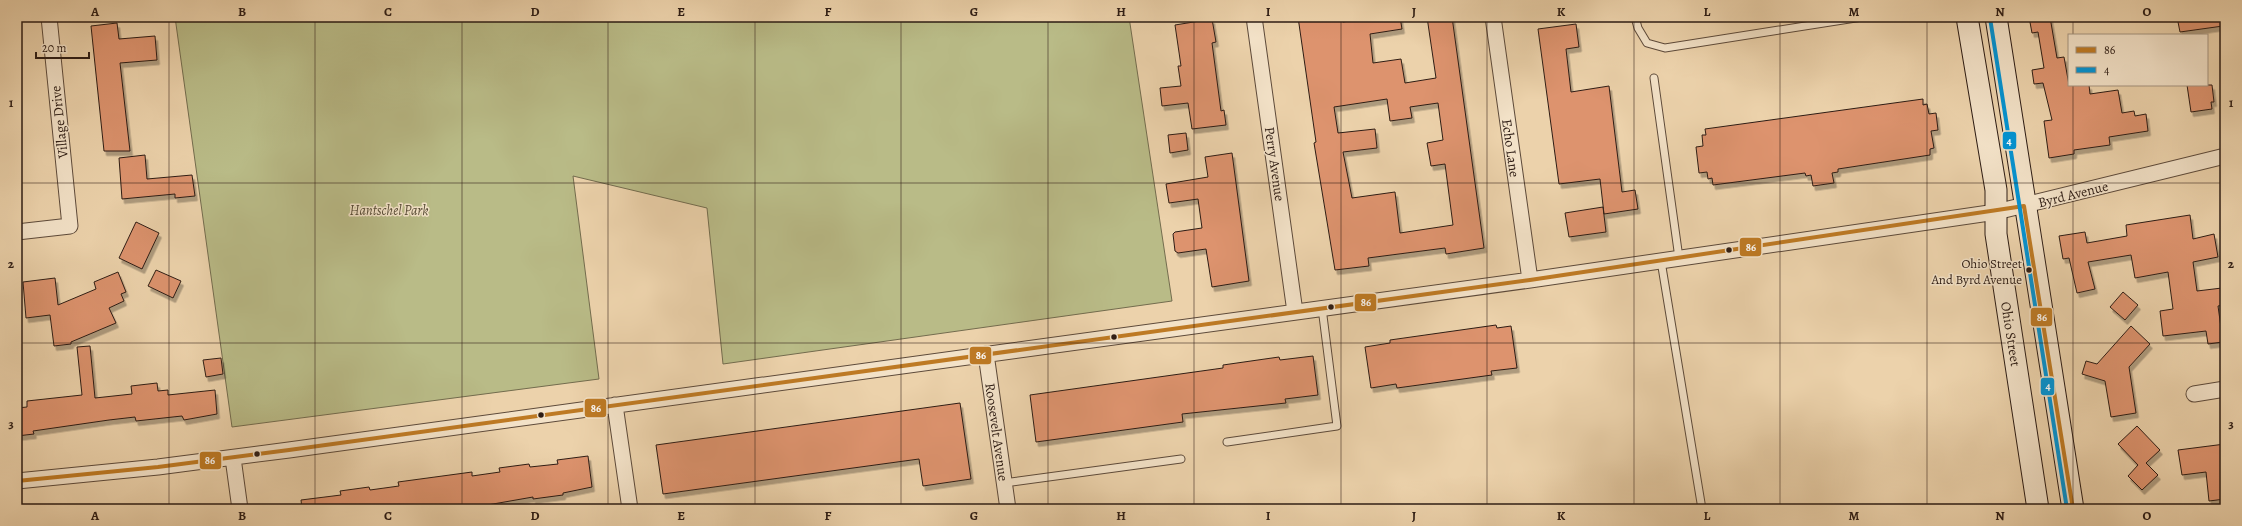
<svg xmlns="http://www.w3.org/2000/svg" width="2242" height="526" font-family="Alegreya,serif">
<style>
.green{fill:#b9bb87;stroke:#736c4e}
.building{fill:#dd936e;stroke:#2d1c14;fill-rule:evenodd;filter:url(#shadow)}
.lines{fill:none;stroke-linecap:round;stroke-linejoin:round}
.lane-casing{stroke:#5d4a3a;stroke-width:9}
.street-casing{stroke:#5d4a3a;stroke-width:17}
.secondary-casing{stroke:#2d1c14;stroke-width:23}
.lane{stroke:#f3e2c8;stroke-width:7}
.street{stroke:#f3e2c8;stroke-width:15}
.secondary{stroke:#f3e2c8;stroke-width:21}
.bus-1-casing{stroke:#f3e2c8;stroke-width:7}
.bus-2-casing{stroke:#f3e2c8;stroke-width:7}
.bus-1{stroke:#be7a24;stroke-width:4}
.bus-2{stroke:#0293d3;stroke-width:4}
.grid{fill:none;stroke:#2d1c14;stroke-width:1;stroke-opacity:0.55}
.bus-dot{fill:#2d1c14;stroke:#f3e2c8;stroke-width:1.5}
.labels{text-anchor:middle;stroke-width:3;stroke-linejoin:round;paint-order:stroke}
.bus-label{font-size:13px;fill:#2d1c14;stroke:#f3e2c8;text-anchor:end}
.street-label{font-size:14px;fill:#2d1c14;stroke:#f3e2c8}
.park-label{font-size:14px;font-style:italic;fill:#574c36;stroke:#f3e2c8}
.line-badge{stroke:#f3e2c8;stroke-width:1.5}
.badge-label{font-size:11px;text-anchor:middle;font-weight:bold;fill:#fff}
.neatline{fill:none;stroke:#2d1c14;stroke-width:1.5}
.grid-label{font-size:13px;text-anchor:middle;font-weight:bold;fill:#2d1c14}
</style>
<defs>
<filter id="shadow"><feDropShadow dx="2.5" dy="4.5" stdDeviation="0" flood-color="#0004"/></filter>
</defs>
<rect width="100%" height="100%" fill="#ecd2ab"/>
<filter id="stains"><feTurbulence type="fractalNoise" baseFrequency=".005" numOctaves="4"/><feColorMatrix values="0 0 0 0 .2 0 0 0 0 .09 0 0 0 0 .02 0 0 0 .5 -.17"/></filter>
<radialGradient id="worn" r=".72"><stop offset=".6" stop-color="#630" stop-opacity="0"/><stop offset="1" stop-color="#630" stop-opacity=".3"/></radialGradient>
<path class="green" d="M 175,17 L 1129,17 L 1172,301 L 723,364 L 707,208 L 573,176 L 599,379 L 232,427 Z"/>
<path class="building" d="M 1298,17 L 1342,17 L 1343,22 L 1373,17 L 1400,17 L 1402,29 L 1370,34 L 1373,63 L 1401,59 L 1405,83 L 1436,78 L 1427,17 L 1452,17 L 1484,248 L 1446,254 L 1445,248 L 1368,258 L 1369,266 L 1335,270 L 1314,143 L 1316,142 ZM 1387,99 L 1390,121 L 1412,118 L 1410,107 L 1438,103 L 1443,140 L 1427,143 L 1431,166 L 1445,164 L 1453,225 L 1400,233 L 1395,192 L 1352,198 L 1343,152 L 1377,148 L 1375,129 L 1338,133 L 1334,107 Z
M 2029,17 L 2050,17 L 2057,58 L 2064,57 L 2069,85 L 2089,85 L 2090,94 L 2118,90 L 2122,113 L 2134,111 L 2135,116 L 2146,114 L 2148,131 L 2109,137 L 2110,145 L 2074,150 L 2074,154 L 2049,158 L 2044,121 L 2052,120 L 2043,83 L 2034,84 L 2032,70 L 2044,68 L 2038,32 L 2032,33 Z
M 2177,17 L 2222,17 L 2223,26 L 2180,32 Z
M 1212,19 L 1216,42 L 1212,43 L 1221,111 L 1224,110 L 1226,125 L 1192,129 L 1188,103 L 1162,106 L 1160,88 L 1181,86 L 1178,66 L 1181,66 L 1175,25 Z
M 117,23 L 119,39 L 155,36 L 157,60 L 120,63 L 130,151 L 104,151 L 91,26 Z
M 1576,24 L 1579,47 L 1566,49 L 1571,92 L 1609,86 L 1622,192 L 1635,190 L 1638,209 L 1604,214 L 1600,179 L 1559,184 L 1538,29 Z
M 2187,85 L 2212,85 L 2214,102 L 2211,102 L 2212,109 L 2191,112 Z
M 1923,99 L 1923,105 L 1927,104 L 1929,114 L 1936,113 L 1938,130 L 1931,131 L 1934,148 L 1930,149 L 1930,155 L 1838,169 L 1838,172 L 1832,173 L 1834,183 L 1813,186 L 1811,175 L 1806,176 L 1805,173 L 1713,185 L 1712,178 L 1708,179 L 1707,172 L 1699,173 L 1696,147 L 1703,146 L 1702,135 L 1706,135 L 1705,129 Z
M 1186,133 L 1188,150 L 1170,153 L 1168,135 Z
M 1232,153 L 1249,281 L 1212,287 L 1206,249 L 1178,253 L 1175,251 L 1173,234 L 1175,232 L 1202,228 L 1198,199 L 1169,203 L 1166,184 L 1208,177 L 1205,157 Z
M 145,155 L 147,179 L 192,175 L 195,196 L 175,198 L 175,194 L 122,199 L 119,158 Z
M 1603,207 L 1606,232 L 1569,237 L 1565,213 Z
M 2190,215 L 2193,239 L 2214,234 L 2218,257 L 2193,262 L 2197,291 L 2222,288 L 2224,305 L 2218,306 L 2223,342 L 2208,344 L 2206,331 L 2163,336 L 2160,311 L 2173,309 L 2168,272 L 2135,278 L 2131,255 L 2088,262 L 2095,289 L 2077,293 L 2069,258 L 2063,259 L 2059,236 L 2085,232 L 2087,243 L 2127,236 L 2126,225 Z
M 136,222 L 159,233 L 142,269 L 119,258 Z
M 156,270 L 181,281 L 173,298 L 148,286 Z
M 118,272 L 126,292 L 121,294 L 124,301 L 109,308 L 116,323 L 71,342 L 71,344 L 54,346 L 50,315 L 26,318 L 23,282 L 55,278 L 58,305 L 96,289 L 94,282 Z
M 2123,292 L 2138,305 L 2125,320 L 2110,307 Z
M 1496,325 L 1497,328 L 1511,326 L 1517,368 L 1491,371 L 1492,375 L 1397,388 L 1396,384 L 1371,388 L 1365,347 L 1390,343 L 1390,340 Z
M 2131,326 L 2150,344 L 2129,367 L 2136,413 L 2111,417 L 2105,381 L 2082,374 L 2086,361 L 2097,364 Z
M 90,346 L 95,398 L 132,394 L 131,386 L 157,383 L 158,391 L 168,390 L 168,395 L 215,390 L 217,414 L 184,420 L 182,416 L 136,421 L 135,417 L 109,420 L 33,431 L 34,434 L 17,436 L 17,408 L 27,407 L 27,401 L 82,395 L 77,347 Z
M 1313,356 L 1318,395 L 1285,399 L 1286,403 L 1182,414 L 1183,422 L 1036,442 L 1030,395 L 1223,368 L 1223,365 L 1279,357 L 1280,360 Z
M 221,358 L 223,374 L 206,377 L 203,360 Z
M 960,403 L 971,479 L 923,486 L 919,459 L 663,494 L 656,445 Z
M 2137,426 L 2160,450 L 2146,463 L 2158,475 L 2142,490 L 2128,476 L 2138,465 L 2118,444 Z
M 2225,444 L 2225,499 L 2209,501 L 2206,472 L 2182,475 L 2178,450 Z
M 588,456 L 592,487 L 563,493 L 563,495 L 533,499 L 533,497 L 476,507 L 475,506 L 439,509 L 302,509 L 301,500 L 341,495 L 340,491 L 369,487 L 370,490 L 399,486 L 398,482 L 472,472 L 472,476 L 500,472 L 499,468 L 529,464 L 530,467 L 558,464 L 557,460 Z"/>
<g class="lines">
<g class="lane-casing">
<path id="lane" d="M 1635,17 L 1638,28 L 1647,43 L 1665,48 L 1862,17
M 1654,78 L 1679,258
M 1661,261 L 1702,509
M 1227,442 L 1337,426 L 1322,308
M 1004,483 L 1181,459"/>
</g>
<g class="street-casing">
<path id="street" d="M 1254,17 L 1295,312
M 1493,17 L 1530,280
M 17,232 L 70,226 L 49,17
M 986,354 L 1008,509
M 2194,394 L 2225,389
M 615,405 L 630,509
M 233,458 L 240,509
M 17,481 L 158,467 L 289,450 L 1530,280 L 1996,212 L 2225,156"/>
</g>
<g class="secondary-casing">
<path id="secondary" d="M 1967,17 L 1996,190 L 1996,234 L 2038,509
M 1996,17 L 2073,509"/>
</g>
<use href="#lane" class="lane"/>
<use href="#street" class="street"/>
<use href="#secondary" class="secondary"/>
<g class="bus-1-casing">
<path id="bus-1" d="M 17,481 L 158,467 L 289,450 L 1530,280 L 2024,206 L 2073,509"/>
</g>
<g class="bus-2-casing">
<path id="bus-2" d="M 1990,18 L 2067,509"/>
</g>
<use href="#bus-1" class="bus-1"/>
<use href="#bus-2" class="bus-2"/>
</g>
<path class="grid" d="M 169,17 L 169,509M 315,17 L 315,509M 462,17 L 462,509M 608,17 L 608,509M 755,17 L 755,509M 901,17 L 901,509M 1048,17 L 1048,509M 1194,17 L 1194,509M 1341,17 L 1341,509M 1487,17 L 1487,509M 1634,17 L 1634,509M 1780,17 L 1780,509M 1927,17 L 1927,509M 2073,17 L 2073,35M 2073,85 L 2073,509M 17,183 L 2225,183M 17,343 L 2225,343"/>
<g class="bus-dot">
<circle cx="1729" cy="250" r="3.5"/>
<circle cx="2029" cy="270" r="3.5"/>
<circle cx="1331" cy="307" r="3.5"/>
<circle cx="1114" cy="337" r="3.5"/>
<circle cx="541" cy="415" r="3.5"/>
<circle cx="257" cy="454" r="3.5"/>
</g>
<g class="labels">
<g class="bus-label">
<text x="2022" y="268">Ohio Street<tspan x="2022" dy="16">And Byrd Avenue</tspan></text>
</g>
<g class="street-label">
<text transform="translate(59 122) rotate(-96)" y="5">Village Drive</text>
<text transform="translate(1511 148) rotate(82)" y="5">Echo Lane</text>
<text transform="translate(1275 164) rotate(82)" y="5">Perry Avenue</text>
<text transform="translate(2073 194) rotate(-14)" y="5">Byrd Avenue</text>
<text transform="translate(2011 334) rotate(81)" y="5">Ohio Street</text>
<text transform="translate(997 432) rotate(82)" y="5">Roosevelt Avenue</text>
</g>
<g class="park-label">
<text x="389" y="215">Hantschel Park</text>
</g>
</g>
<g class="line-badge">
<rect x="2002" y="131" width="15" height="19" rx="4" fill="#0293d3"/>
<rect x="1739" y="237" width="23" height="20" rx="4" fill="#be7a24"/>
<rect x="1354" y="293" width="23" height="19" rx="4" fill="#be7a24"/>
<rect x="2030" y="307" width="23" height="20" rx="4" fill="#be7a24"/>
<rect x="969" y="346" width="23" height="19" rx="4" fill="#be7a24"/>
<rect x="2040" y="377" width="15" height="19" rx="4" fill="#0293d3"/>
<rect x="584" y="398" width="23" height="20" rx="4" fill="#be7a24"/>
<rect x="199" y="451" width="23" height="19" rx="4" fill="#be7a24"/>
</g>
<g class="badge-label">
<text x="2009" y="145">4</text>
<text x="1751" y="251">86</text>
<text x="1366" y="306">86</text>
<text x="2042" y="321">86</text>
<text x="981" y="359">86</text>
<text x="2048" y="390">4</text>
<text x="596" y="412">86</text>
<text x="210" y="464">86</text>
</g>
<rect width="2242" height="526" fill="none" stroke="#ecd2ab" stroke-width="44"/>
<rect x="2068" y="34" width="140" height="52" fill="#f3e2c8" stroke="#a49380"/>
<rect x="2076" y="47" width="20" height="6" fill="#be7a24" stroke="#a49380"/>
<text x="2104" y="54" font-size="12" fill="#2d1c14">86</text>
<rect x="2076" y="67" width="20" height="6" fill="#0293d3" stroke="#a49380"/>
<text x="2104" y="74" font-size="12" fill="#2d1c14">4</text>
<path d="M36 52v6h53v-6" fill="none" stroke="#2d1c14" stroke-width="2"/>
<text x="42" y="52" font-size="12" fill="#2d1c14" stroke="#f3e2c8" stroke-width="3" paint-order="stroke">20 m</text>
<rect x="22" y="22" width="2198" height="482" class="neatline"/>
<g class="grid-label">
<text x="95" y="16">A</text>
<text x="242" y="16">B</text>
<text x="388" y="16">C</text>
<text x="535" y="16">D</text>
<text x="681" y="16">E</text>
<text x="828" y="16">F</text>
<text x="974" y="16">G</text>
<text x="1121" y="16">H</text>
<text x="1268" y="16">I</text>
<text x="1414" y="16">J</text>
<text x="1561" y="16">K</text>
<text x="1707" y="16">L</text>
<text x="1854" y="16">M</text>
<text x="2000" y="16">N</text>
<text x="2147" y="16">O</text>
<text x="11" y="107">1</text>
<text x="2231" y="107">1</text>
<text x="11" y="268">2</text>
<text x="2231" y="268">2</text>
<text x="11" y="428">3</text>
<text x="2231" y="428">3</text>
<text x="95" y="520">A</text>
<text x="242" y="520">B</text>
<text x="388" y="520">C</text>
<text x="535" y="520">D</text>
<text x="681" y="520">E</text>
<text x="828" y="520">F</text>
<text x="974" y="520">G</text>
<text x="1121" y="520">H</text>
<text x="1268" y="520">I</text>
<text x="1414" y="520">J</text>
<text x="1561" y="520">K</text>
<text x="1707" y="520">L</text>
<text x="1854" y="520">M</text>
<text x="2000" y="520">N</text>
<text x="2147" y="520">O</text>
</g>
<rect width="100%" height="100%" filter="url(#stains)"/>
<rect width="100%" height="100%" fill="url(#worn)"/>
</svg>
